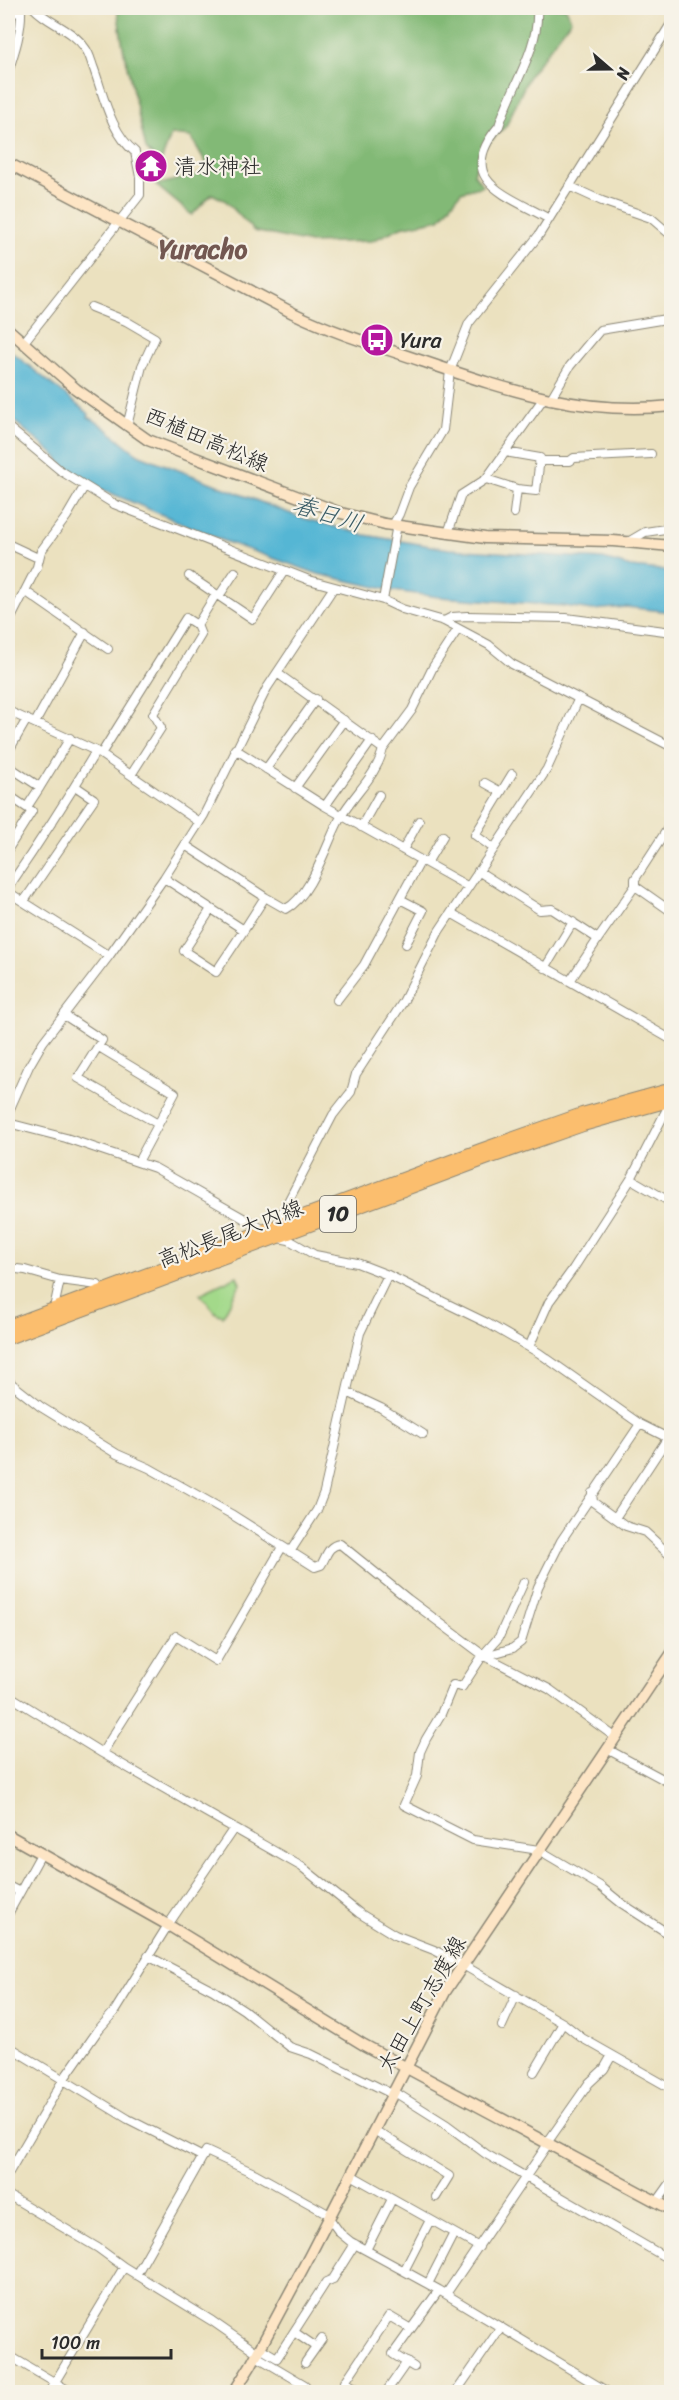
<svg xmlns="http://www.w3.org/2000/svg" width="679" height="2400" font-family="Sriracha,'Klee One',sans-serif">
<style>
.green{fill:#a3d98a;stroke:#67825a;stroke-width:1.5}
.forest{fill:#82b976;stroke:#567250;stroke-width:1.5}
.water{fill:#55b6d4;stroke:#407080;stroke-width:1.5}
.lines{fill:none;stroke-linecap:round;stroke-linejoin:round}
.street-casing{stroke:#8b8675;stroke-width:10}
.secondary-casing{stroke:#8b8675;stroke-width:13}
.primary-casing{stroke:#8b8675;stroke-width:14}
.street{stroke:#fff;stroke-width:8}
.secondary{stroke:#fde5c5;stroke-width:10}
.primary{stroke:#fbbe6e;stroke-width:12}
.labels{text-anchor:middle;stroke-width:4.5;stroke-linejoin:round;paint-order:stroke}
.shield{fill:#f7f3e8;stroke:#686764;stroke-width:1.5}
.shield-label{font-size:21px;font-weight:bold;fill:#2b2b2b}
.poi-label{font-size:22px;fill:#2b2b2b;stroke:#f7f3e8;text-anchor:start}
.street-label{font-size:22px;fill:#2b2b2b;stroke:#f7f3e8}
.water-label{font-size:24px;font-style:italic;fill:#3a5c66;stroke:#f7f3e8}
.quarter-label{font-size:26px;font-weight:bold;fill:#735851;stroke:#f7f3e8}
</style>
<rect width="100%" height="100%" fill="#f7f3e8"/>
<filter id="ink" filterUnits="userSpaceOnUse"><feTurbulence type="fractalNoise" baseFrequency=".0167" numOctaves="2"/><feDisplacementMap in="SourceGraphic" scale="12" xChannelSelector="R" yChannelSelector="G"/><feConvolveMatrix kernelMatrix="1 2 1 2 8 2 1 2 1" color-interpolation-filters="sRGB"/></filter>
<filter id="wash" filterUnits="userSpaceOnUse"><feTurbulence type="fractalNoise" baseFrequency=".008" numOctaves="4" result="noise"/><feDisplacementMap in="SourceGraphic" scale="24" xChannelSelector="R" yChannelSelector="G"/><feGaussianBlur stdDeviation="1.35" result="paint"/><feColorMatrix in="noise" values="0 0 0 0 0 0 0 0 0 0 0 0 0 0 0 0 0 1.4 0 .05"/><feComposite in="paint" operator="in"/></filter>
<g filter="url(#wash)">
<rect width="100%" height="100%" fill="#ebe1bf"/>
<path class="green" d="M 237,1276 L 240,1284 L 223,1316 L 216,1313 L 200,1294 Z"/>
<path class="forest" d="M 117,8 L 566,8 L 571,20 L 529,76 L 506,126 L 481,150 L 474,174 L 483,186 L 461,192 L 440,219 L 401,227 L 372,241 L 310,243 L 254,231 L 226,201 L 212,194 L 192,215 L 156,185 L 211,171 L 191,137 L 171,135 L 160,164 L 146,149 L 123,47 Z"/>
<path class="water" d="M 8,349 L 89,414 L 88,417 C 108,426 121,444 140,455 L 299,517 L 365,535 L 449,549 L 603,559 L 631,567 L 671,571 L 671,612 L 626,607 L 593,610 L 564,606 L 439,597 L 394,591 L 318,574 L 224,541 L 87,483 L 65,468 L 58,458 L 8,416 Z"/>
</g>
<g filter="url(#ink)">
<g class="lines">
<g class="street-casing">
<path id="street" d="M 537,8 C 540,48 511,87 499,126 C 453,181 507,195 549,219
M 8,14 L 21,11
M 8,72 C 15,51 22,30 21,8
M 569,186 L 602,201 L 651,218 L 672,236
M 91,307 L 126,321 L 155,338 L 142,366 L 127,426
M 24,342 L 140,195 L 140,177 L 135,152 C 111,133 104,97 94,69 C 91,62 90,54 85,48 C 72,29 49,24 34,8
M 550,400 L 570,366 L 600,330 L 672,318
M 8,427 L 61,471 L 114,504 L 309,580 L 383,600 L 396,530 L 393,525 L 399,514 L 409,487 L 443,430 L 450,371 L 469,323 L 539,235 L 672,22
M 505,452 L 540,458 L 536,491 L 517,489
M 539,461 L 570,461 L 574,458 L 651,454
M 486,479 L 543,399
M 448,533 L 461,495 L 486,479 L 517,489 L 514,513
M 628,542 L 645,532 L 672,528
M 8,544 L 38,558
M 189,576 L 253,619 L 284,571
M 25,591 L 108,649
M 219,596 L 235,572
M 383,600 L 402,609 L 444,621 L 489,645 L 512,664 L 672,747
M 444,621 L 452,617 L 467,616 L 566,618 L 672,632
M 8,624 L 37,567 L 41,551 L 67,516 L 84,487
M 8,711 L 96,751 L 199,822
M 35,723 L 85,632
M 235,749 L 323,805 L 467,886
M 383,749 L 412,710 L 433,667 L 458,629
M 8,752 L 27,719
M 101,754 L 186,618 L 197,625
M 8,766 L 40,787 L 27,807
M 266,769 L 316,699
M 131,775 L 161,728 L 153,714 L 201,635 L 197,625 L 216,594
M 485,783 L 501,792
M 40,787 L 70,738
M 295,788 L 344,720
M 8,795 L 32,811 L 8,849
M 325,806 L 372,740
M 361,827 L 379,795
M 493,848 L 475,835 L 512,774
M 403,850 L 419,821
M 427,863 L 443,836
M 478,871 L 540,910 L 552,909 L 598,939 L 570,981
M 164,878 L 244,930 L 265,897 L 185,845
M 635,886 L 635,879 L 672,822
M 8,888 C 39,843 68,798 96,751
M 8,892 L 109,956
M 265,897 L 286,909 C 313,895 327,840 342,815 C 356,792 377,775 383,749 L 277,673
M 400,899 L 423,911 L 406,944
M 24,901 L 94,799 L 75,786
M 211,909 L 184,951 L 216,972 L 244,930
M 451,913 L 672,1040
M 598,939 L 635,886 L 672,912
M 545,968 L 573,922
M 337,1000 L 364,965 L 421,860
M 64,1015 L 102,1040 L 78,1078 L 158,1124
M 99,1047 L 175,1093 L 138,1162
M 8,1113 L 29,1066 L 43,1042 L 109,956 L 164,878 L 204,815 L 267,688 L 334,587
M 8,1123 L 66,1138 L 155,1168 L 266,1231
M 631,1179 L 672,1203
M 282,1224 L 280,1217 L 333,1115 L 351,1092 L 356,1074 L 403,1002 L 439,931 L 547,769 L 578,700
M 279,1238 L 289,1240 L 315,1255 L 357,1263 L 388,1275 L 487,1323 L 539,1353 L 640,1424 L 672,1440
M 8,1268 L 25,1270 L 60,1280 L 98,1285 L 101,1292
M 54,1308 L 60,1280
M 529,1347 L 549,1302 L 573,1269 L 631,1179 L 671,1101
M 8,1381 L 41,1407 L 117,1454 L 149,1468 L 231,1514 L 315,1567 L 321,1565 C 327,1556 327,1546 340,1544 L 408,1599 L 483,1655 L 549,1689 L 615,1737
M 347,1392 L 381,1408 L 423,1434
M 592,1493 L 593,1502 L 626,1526 L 645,1532 L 672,1557
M 615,1518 L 667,1439
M 290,1552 L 317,1510 L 324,1492 L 360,1333 L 388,1275
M 524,1582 L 499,1637 L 483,1655 L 462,1687 L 453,1685 L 441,1714 L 426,1739 L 420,1752 L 417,1776 L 404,1805 L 473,1840 L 539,1850 L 600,1886 L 621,1903 L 672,1936
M 492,1654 L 513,1648 L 521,1642 L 538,1587 L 561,1541 L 640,1424
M 8,1695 L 102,1753 L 176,1636 L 216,1661 L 282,1547
M 607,1749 L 672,1784
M 102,1753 L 302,1867 L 359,1913 L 395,1935 L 434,1950 L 463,1965 L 563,2023 L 582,2038 L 672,2089
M 8,1886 L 20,1892
M 8,1914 L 41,1854
M 148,1956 L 213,1990 L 244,2010 L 290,2047 L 311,2054 L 392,2094
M 502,2026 L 516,1995
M 8,2046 L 128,2119 L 203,2157
M 534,2072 L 563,2023
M 393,2091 L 447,2125 L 486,2154 L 672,2261
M 374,2130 L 449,2176 L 436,2197
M 547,2143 L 589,2083 L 604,2069 L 612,2055
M 8,2174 L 63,2080 L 99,2029 L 114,2012 L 168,1925 L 234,1828
M 351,2175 L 479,2247
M 8,2195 L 98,2248 L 124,2267
M 657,2202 L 672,2181
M 329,2218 L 340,2233 L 351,2242 L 439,2290 L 608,2392
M 366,2250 L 392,2199
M 404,2271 L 430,2220
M 136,2275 L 206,2151 L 256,2174 L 330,2215
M 428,2284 L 454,2233
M 446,2294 L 548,2144
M 294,2332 L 316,2347
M 260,2348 L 277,2358 L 326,2282 L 333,2279 L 355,2244
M 8,2355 L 71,2392
M 256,2356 L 305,2385 L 302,2392
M 305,2363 L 322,2339
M 414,2367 L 393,2354 L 439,2290
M 49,2392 L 124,2267 L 212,2321 L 258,2353
M 362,2392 L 345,2382 L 389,2316 L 411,2329
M 386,2392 L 407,2362
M 456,2392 L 501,2327"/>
</g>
<g class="secondary-casing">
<path id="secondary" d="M 8,163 L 293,313 C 334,333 378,346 422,361 C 505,389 582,416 672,406
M 8,329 L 76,389 L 148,440 L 341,513 L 385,524 L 485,538 L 613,541 L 672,546
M 8,1835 L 168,1925 L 364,2045 L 672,2210
M 234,2392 L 251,2365 L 310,2255 L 445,1992 L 672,1653"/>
</g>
<g class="primary-casing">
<path id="primary" d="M 8,1326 L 480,1150 L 582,1114 L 672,1089
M 8,1338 L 486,1159 L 583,1125 L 672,1100"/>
</g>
<use href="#street" class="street"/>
<use href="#secondary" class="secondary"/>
<use href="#primary" class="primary"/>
</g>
</g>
<defs>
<g id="temple-disc" transform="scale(1.725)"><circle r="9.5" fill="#b5179e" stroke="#f7f3e8"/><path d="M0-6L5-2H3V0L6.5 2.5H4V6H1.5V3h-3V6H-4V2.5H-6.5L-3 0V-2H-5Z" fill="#fff"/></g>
<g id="bus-disc" transform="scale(1.725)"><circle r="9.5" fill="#b5179e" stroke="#f7f3e8"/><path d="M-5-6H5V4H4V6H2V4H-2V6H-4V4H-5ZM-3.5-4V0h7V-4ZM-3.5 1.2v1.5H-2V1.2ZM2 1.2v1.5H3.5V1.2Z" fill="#fff"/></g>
</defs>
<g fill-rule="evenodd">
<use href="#temple-disc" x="151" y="166"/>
<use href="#bus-disc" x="377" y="340"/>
</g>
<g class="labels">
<rect class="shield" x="320" y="1196" width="36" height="36" rx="4.5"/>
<g class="shield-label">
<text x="338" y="1221">10</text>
</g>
<g class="poi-label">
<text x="174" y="174">清水神社</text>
<text x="400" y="348">Yura</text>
</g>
<g class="street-label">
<text transform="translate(207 439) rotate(23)" y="8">西植田高松線</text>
<text transform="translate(230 1233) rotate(-21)" y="8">高松長尾大内線</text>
<text transform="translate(421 2004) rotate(-60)" y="8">太田上町志度線</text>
</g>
<g class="water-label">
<text transform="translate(328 514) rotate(17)" y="8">春日川</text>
</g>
<g class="quarter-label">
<text x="203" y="258">Yuracho</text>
</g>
</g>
<rect width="679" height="2400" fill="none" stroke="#f7f3e8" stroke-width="30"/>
<g transform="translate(610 69) rotate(110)" stroke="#f7f3e8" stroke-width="4.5" paint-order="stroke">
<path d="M0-4.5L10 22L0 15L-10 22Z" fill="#2b2b2b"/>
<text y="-9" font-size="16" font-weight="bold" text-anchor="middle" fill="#2b2b2b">N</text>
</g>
<path d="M42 2349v9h129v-9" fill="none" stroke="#2b2b2b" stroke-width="3"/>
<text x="51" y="2349" font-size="18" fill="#2b2b2b" stroke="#f7f3e8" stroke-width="4.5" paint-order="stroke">100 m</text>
</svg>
